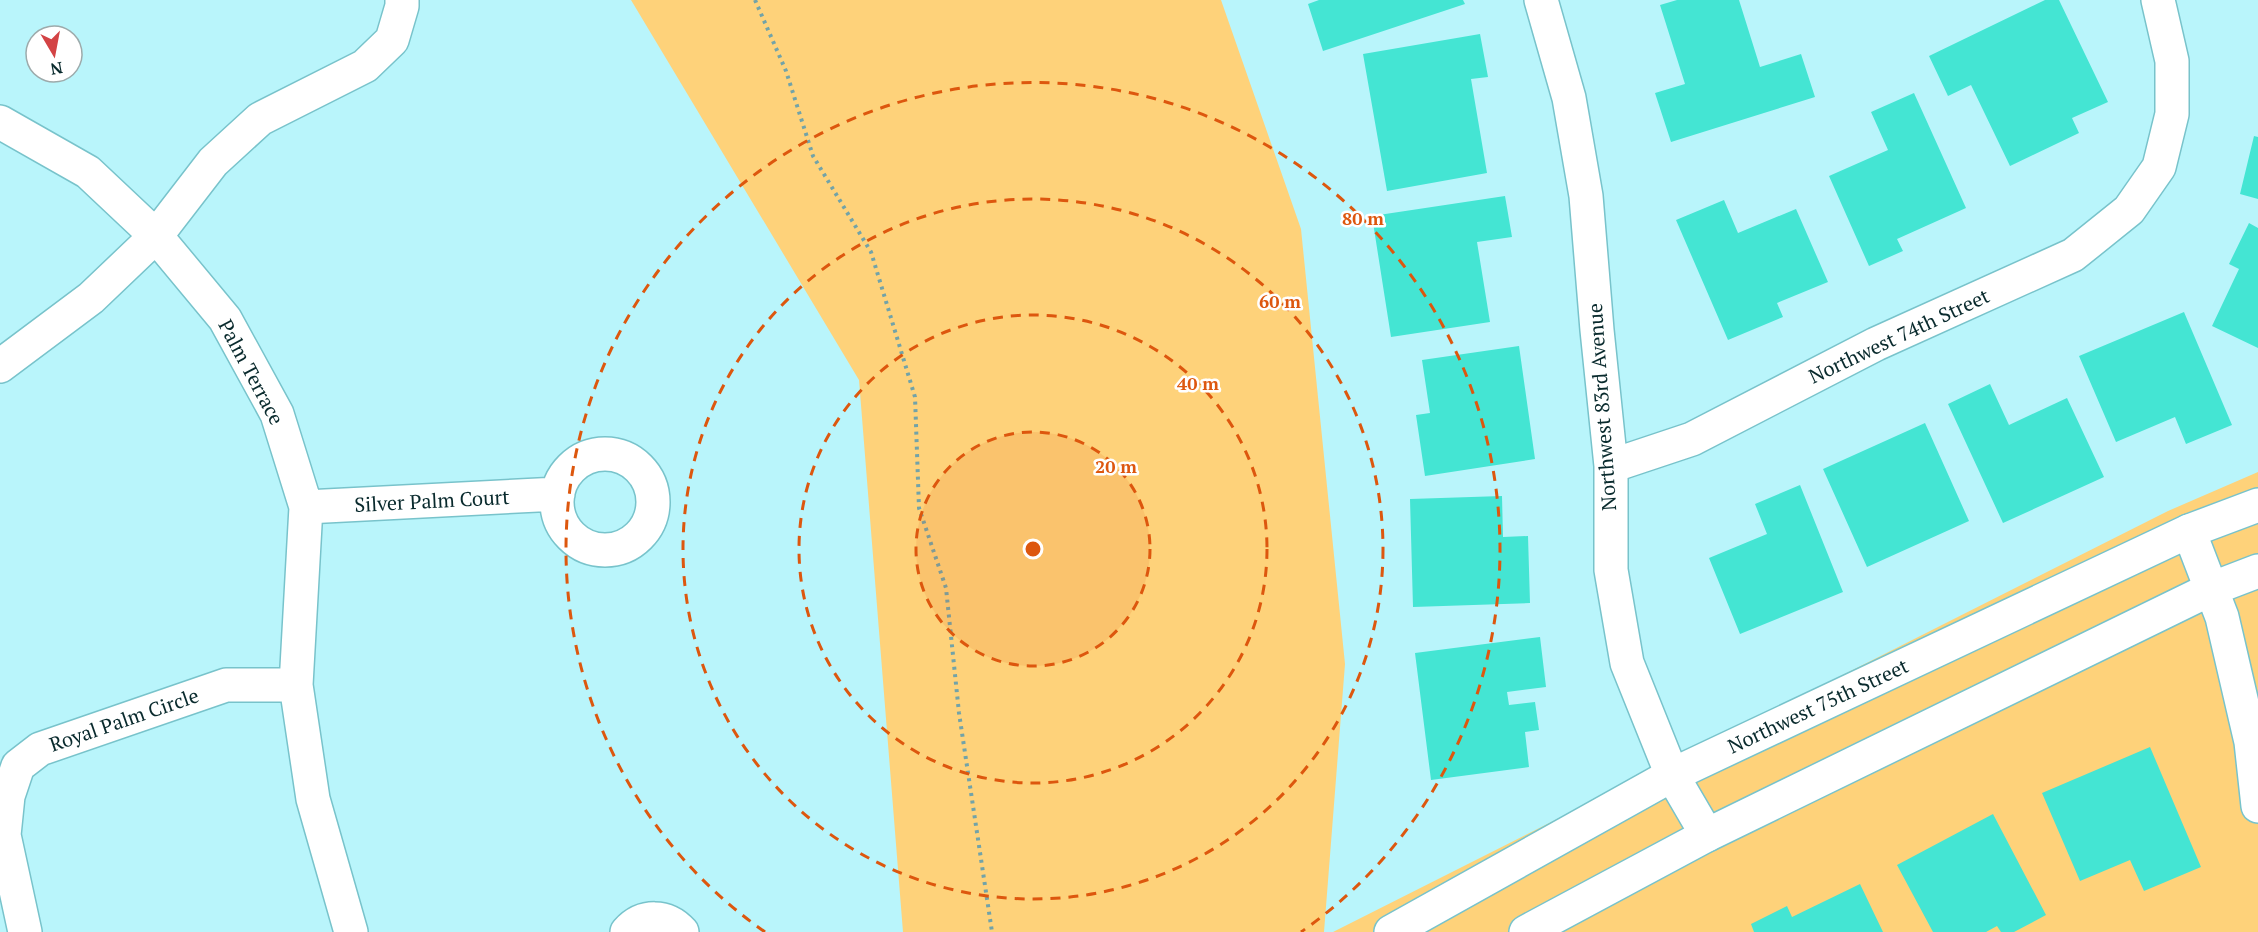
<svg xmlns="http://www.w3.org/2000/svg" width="2258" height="932" font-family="'PT Serif',serif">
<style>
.green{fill:#fed27a}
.building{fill:#44e5d3}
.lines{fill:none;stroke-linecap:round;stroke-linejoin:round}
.street-casing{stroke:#78c3cb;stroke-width:36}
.secondary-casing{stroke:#78c3cb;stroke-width:36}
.path{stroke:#72a3a8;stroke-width:4;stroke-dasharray:3 4.5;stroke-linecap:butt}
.street{stroke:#fff;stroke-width:33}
.secondary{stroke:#fff;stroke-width:33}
.ring{fill:none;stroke:#dd570e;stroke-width:3;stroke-dasharray:10 8}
.labels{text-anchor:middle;stroke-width:5;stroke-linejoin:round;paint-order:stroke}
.street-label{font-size:20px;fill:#092a2d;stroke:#fff}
.centre{fill:#dd570e;stroke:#fff;stroke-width:3}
.ring-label{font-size:18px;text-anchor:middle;font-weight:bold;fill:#dd570e;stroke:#fff;stroke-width:5;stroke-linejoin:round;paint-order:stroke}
</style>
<rect width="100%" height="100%" fill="#b9f5fb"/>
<path class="green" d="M 631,0 L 1221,0 L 1301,229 L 1345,664 L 1324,932 L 903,932 L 859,380 Z
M 2258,472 L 2258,932 L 1333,932 L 2168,511 Z"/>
<path class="building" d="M 1319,0 L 1463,0 L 1465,4 L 1323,51 L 1308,4 Z
M 1677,0 L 1739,0 L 1760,67 L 1801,54 L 1815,97 L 1671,142 L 1655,93 L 1685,84 L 1660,5 Z
M 2045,0 L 2059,0 L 2108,102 L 2072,118 L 2079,133 L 2010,166 L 1971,85 L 1948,96 L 1929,56 Z
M 1480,34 L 1488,77 L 1471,79 L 1487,173 L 1387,191 L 1363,54 Z
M 1914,93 L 1966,208 L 1897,239 L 1903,251 L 1869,266 L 1829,176 L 1888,150 L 1871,112 Z
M 2254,136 L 2258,137 L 2258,199 L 2240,194 Z
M 1505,196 L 1512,237 L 1477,242 L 1490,322 L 1391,337 L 1372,216 Z
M 1724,200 L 1738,233 L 1796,209 L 1828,282 L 1777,303 L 1783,317 L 1728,340 L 1676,220 Z
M 2249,223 L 2258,228 L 2258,348 L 2212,326 L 2239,269 L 2229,264 Z
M 2184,312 L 2232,425 L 2186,444 L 2175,417 L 2116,442 L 2079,356 Z
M 1519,346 L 1535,459 L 1425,476 L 1416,415 L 1430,413 L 1422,360 Z
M 1990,384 L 2009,425 L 2067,398 L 2104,477 L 2003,523 L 1948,404 Z
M 1925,423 L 1969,521 L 1867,567 L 1823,469 Z
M 1800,485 L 1843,592 L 1740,634 L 1709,558 L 1767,534 L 1755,504 Z
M 1502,496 L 1503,537 L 1528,536 L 1530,603 L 1413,607 L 1410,499 Z
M 1540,637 L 1546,687 L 1507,692 L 1509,705 L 1535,702 L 1539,730 L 1525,732 L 1529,767 L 1431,780 L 1415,653 Z
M 2150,747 L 2201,867 L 2144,891 L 2130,860 L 2080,881 L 2042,793 Z
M 1993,814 L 2046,915 L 2014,932 L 2001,932 L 1997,926 L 1986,932 L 1933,932 L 1897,865 Z
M 1860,884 L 1883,932 L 1754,932 L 1751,924 L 1787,906 L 1792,917 Z"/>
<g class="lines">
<g class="street-casing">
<path id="street" d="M 1541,0 L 1569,98 L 1586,196 L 1597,330 L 1611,466 L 1611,570 L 1627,663 L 1672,775 L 1707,835
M 0,122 L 88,172 L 156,236 L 225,319 L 277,414 L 306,507 L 296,685 L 313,799 L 351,932
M 0,366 L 91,298 L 156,236 L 213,162 L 260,119 L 365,66 L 392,40 L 402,6 L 402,0
M557 502a48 48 0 1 1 96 0a48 48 0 1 1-96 0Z
M 1611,466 L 1692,439 L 1876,344 L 2073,255 L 2129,210 L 2159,167 L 2172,114 L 2172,61 L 2158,0
M 306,507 L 558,494
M 2189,531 L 2222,617 L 2251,742 L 2258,806
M 25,932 L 4,835 L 8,796 L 18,766 L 40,749 L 226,685 L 296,685
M 627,932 C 643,914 667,915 682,932"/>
</g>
<g class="secondary-casing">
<path id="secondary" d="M 1391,932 L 1672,775 L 2189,531 L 2258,505
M 1526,932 L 1707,835 L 2211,589 L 2258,571"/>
</g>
<path class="path" d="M 755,0 L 786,71 L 813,156 L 871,252 L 915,397 L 919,508 L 946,588 L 959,713 L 992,932"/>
<use href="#street" class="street"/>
<use href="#secondary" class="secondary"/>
</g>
<circle cx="1033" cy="549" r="117" fill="#dd570e" fill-opacity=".12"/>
<g class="ring">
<circle cx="1033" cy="549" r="117"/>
<circle cx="1033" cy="549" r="234"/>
<circle cx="1033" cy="549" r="350"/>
<path d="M765 932A467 467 0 1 1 1301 932"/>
</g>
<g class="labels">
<g class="street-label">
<text transform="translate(1899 336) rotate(-25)" y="7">Northwest 74th Street</text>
<text transform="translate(251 372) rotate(62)" y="7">Palm Terrace</text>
<text transform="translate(1602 407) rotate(-94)" y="7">Northwest 83rd Avenue</text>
<text transform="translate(432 501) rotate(-3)" y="7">Silver Palm Court</text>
<text transform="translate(1818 706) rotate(-25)" y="7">Northwest 75th Street</text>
<text transform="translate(124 720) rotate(-19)" y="7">Royal Palm Circle</text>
</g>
</g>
<circle cx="1033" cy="549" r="9" class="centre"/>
<g class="ring-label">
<text x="1363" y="225">80 m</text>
<text x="1280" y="308">60 m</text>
<text x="1198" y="390">40 m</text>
<text x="1116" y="473">20 m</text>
</g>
<g transform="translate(54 54) rotate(170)"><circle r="28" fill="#ffffff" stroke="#9daaab" stroke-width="1.5"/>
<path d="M0-4.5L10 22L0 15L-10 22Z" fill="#d34345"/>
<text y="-9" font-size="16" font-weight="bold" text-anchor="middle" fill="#092a2d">N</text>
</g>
</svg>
